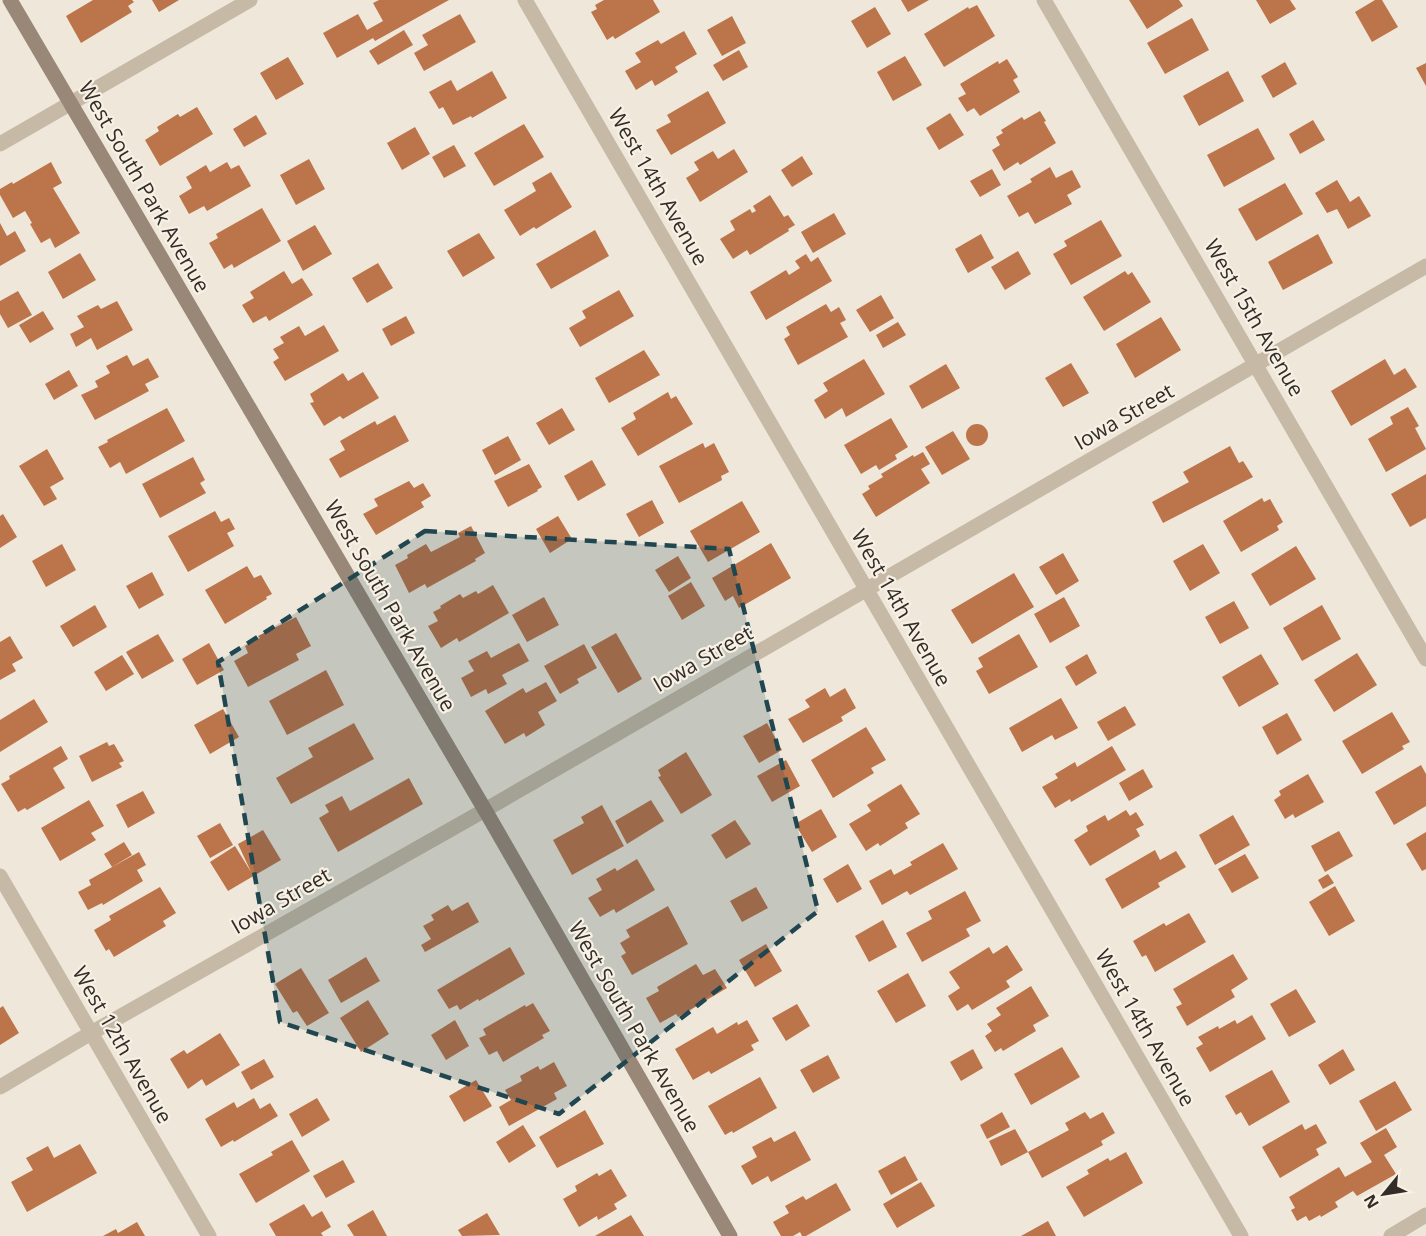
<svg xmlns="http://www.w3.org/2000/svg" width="1426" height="1236" font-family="'Open Sans',sans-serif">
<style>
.building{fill:#bc744a}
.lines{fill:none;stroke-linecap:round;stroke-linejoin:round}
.minor{stroke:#c6b9a6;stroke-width:15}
.secondary{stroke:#998878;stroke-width:15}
.marked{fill:#204750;fill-opacity:0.2;stroke:#204750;stroke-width:4.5;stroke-dasharray:12 8;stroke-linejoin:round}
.labels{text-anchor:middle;stroke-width:4.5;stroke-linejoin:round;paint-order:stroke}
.street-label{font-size:21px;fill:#332c27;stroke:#f7f1e5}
</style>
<rect width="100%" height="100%" fill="#efe7d9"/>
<path class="building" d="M 93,0 L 132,0 L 134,2 L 128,6 L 132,12 L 81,43 L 66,16 Z
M 152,0 L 179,0 L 159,12 Z
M 379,0 L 449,0 L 375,41 L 373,38 L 337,58 L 323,33 L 358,14 L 367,30 L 383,21 L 373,3 Z
M 604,0 L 653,0 L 660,12 L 615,39 L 613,36 L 607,40 L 591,12 L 597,9 L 595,5 Z
M 901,0 L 929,0 L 908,12 Z
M 1129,0 L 1179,0 L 1183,6 L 1147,29 Z
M 1256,0 L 1290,0 L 1296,9 L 1270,24 Z
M 1375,0 L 1382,0 L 1398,27 L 1372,42 L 1355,12 Z
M 977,5 L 995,36 L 944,67 L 924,34 L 968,7 L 969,9 Z
M 875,7 L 891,34 L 867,48 L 851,21 Z
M 460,14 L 476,42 L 424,71 L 414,53 L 428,45 L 422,35 Z
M 732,16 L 746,43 L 722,56 L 707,30 Z
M 1192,18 L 1209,50 L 1165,74 L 1147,43 Z
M 404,30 L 413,45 L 378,65 L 369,51 Z
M 684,31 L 697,54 L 675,67 L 678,72 L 655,86 L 652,80 L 636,90 L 625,71 L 641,62 L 635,53 L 658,40 L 661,44 Z
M 739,50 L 748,67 L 723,81 L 713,65 Z
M 905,56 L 922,85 L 893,101 L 877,72 Z
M 288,57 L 304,84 L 276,100 L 260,73 Z
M 1007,59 L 1018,77 L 1013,80 L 1020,92 L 980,116 L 974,108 L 967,112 L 958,98 L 966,94 L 960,84 L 998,61 L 999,64 Z
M 1285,62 L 1297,84 L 1273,98 L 1261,76 Z
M 1426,63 L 1426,86 L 1416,68 Z
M 492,71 L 507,98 L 472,118 L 471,116 L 453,125 L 443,107 L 439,109 L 429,92 L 451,80 L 457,91 Z
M 1228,71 L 1244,101 L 1199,126 L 1183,96 Z
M 708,91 L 726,123 L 671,155 L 656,130 L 671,122 L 667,115 Z
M 197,107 L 213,134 L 160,166 L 145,140 L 159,131 L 157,127 L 178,114 L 180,117 Z
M 1040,111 L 1046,121 L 1044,122 L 1056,143 L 1020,165 L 1018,162 L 1004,171 L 992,150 L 1000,145 L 996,137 L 1003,133 L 1001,130 L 1022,117 L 1024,120 Z
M 950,113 L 964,135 L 939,150 L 926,128 Z
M 256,115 L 267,134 L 244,147 L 233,129 Z
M 1313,120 L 1325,140 L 1300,154 L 1289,134 Z
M 524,124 L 544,157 L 494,186 L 474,153 Z
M 415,127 L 430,154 L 402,170 L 387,143 Z
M 1258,128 L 1275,159 L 1224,187 L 1207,155 Z
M 454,145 L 466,166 L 444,178 L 432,157 Z
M 734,149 L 748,172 L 700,202 L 686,178 L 699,170 L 694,162 L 713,151 L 718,159 Z
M 802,156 L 813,174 L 792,187 L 781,170 Z
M 309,159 L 325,189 L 296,205 L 280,175 Z
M 51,162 L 62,183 L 53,188 L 80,233 L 55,248 L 50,238 L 41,243 L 30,224 L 32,223 L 25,211 L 13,218 L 0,195 L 0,189 L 12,182 L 13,184 Z
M 227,162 L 231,169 L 239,165 L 251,186 L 207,211 L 204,206 L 189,214 L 179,196 L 192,188 L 186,177 L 206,165 L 210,172 Z
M 1050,167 L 1056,178 L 1072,170 L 1081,187 L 1067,195 L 1072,204 L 1035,224 L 1028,212 L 1019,217 L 1007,196 L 1032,182 L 1030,179 Z
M 992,169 L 1001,185 L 980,197 L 970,181 Z
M 551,172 L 572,207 L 536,229 L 534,227 L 520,236 L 504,210 L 536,191 L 532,183 Z
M 1337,180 L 1350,202 L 1359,196 L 1371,216 L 1348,229 L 1337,209 L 1327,213 L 1315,193 Z
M 1285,183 L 1303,214 L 1256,241 L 1238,209 Z
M 770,195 L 784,217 L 788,215 L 795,225 L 788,229 L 789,231 L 750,255 L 747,250 L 733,259 L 720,239 L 735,230 L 730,221 L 750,209 L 752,213 L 756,211 L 753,206 Z
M 262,208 L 281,241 L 234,268 L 232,264 L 224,269 L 209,243 L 218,238 L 216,234 Z
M 834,213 L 846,234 L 813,253 L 801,232 Z
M 1101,220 L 1122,256 L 1071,285 L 1053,254 L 1067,246 L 1064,241 Z
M 0,223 L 7,236 L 15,231 L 26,251 L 0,266 Z
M 315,225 L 332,254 L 303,271 L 287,241 Z
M 595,230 L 609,256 L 551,289 L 536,264 Z
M 479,233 L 495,258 L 463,277 L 447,251 Z
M 981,234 L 994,258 L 968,273 L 955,249 Z
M 1318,234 L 1333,263 L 1283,290 L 1268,262 Z
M 1018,251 L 1031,274 L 1005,290 L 991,267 Z
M 80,253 L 96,280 L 63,299 L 48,272 Z
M 806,254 L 811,262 L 818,257 L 832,281 L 766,320 L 750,292 L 786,270 L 789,275 L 800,268 L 795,261 Z
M 378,263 L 393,288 L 367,303 L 352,278 Z
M 284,271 L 292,284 L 302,278 L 313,295 L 269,321 L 266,316 L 253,323 L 242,305 L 254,298 L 250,292 Z
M 1125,271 L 1128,275 L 1132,272 L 1151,302 L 1104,331 L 1083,297 Z
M 619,290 L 634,316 L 580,347 L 569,328 L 586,318 L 582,311 Z
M 18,291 L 32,315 L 8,328 L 0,314 L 0,301 Z
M 881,295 L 894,318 L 870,332 L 856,310 Z
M 117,301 L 133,330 L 97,350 L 91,338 L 76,347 L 70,334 L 84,327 L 77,316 L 98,305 L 101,309 Z
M 826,304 L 831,312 L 839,307 L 846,320 L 840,323 L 848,337 L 798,365 L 784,339 L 790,335 L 786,327 Z
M 43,311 L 54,329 L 30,343 L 19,325 Z
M 406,316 L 415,333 L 391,346 L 382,329 Z
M 1161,317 L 1181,350 L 1135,378 L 1116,344 Z
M 898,322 L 906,335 L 883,348 L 876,335 Z
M 324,325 L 339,351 L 285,381 L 273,362 L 279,358 L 273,349 L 284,343 L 280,337 L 299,326 L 305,336 Z
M 644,350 L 660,375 L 609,403 L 595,378 Z
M 127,355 L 133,366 L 148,358 L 159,377 L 145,384 L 149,391 L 95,420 L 81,395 L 98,387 L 95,381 L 110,373 L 106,366 Z
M 864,359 L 885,394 L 846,417 L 842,408 L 825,419 L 814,400 L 828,391 L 823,383 Z
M 1385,359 L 1394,375 L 1405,368 L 1417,387 L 1351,426 L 1331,391 Z
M 1071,363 L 1089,393 L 1063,407 L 1045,378 Z
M 946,364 L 960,388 L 922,409 L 909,386 Z
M 69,370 L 78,386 L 54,400 L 45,384 Z
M 363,372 L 379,398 L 343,419 L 340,416 L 324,426 L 310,403 L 314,402 L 310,394 L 343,373 L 348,381 Z
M 668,392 L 671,399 L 676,396 L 693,424 L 638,456 L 621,428 L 636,419 L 633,413 Z
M 1408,407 L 1419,426 L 1415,428 L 1426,449 L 1386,472 L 1368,439 L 1393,424 L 1390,417 Z
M 167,408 L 185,441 L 126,474 L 120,462 L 110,468 L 98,447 L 108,442 L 107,440 Z
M 562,408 L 575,430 L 549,445 L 536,423 Z
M 395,415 L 409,441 L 340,478 L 329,459 L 345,450 L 340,441 L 375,421 L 377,425 Z
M 891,418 L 908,447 L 895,455 L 897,459 L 879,470 L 876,465 L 861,474 L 844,445 Z
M966 435a11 11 0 1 1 22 0a11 11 0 1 1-22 0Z
M 953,431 L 970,459 L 942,475 L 925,447 Z
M 508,436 L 521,460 L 495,475 L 482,450 Z
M 703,443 L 705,448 L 714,443 L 729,472 L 721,476 L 722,480 L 679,503 L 659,466 Z
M 1230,446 L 1239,463 L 1243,461 L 1253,477 L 1163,523 L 1152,502 L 1189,482 L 1183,472 Z
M 47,449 L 64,479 L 50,487 L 57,499 L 44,506 L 19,466 Z
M 923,452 L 930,464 L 921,469 L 930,483 L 876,517 L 862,494 L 870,489 L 868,486 L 883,477 L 881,474 L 913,455 L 914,457 Z
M 193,457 L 205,480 L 200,483 L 206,493 L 160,518 L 142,484 Z
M 592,460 L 606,485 L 578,501 L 564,476 Z
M 529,464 L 542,487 L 537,490 L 538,491 L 508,507 L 494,481 Z
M 1426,474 L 1426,518 L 1410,527 L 1391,494 Z
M 409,481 L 414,488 L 423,483 L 431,496 L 421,502 L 424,507 L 376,535 L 363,514 L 378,506 L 374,499 Z
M 1262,498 L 1264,502 L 1270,499 L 1283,522 L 1277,526 L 1279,530 L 1241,552 L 1223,521 Z
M 652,500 L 664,523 L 639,537 L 626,514 Z
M 742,501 L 760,532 L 708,562 L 690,531 Z
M 215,511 L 221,522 L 229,518 L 235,529 L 227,533 L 234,546 L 188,572 L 168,536 Z
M 3,514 L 17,537 L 0,548 L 0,516 Z
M 558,516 L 572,539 L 550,553 L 536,529 Z
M 471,526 L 485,553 L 475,559 L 476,561 L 427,588 L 425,584 L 409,593 L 395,565 L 408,558 L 407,555 L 426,544 L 431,552 L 460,537 L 458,533 Z
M 771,543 L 791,578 L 739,608 L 733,596 L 725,601 L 712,578 Z
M 62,544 L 76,570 L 46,587 L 32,561 Z
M 1203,544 L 1220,573 L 1190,591 L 1173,561 Z
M 1296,546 L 1316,579 L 1270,606 L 1251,574 Z
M 1063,553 L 1079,581 L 1056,595 L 1039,567 Z
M 678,556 L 691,578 L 669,592 L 655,570 Z
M 247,566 L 254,578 L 261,575 L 272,594 L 266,597 L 267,599 L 225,624 L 205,590 Z
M 152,572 L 164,595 L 139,609 L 126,586 Z
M 1014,573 L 1034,607 L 972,644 L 951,610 Z
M 691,582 L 705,606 L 682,620 L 668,596 Z
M 493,585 L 509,613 L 459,642 L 457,638 L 441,648 L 428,626 L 438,621 L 433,612 L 441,608 L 440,606 L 460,594 L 463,598 L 476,591 L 478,594 Z
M 544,597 L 559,625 L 527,642 L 512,615 Z
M 1064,597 L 1080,626 L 1050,643 L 1034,614 Z
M 1234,601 L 1249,628 L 1220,644 L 1205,617 Z
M 95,605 L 107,627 L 73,647 L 60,626 Z
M 1322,605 L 1341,639 L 1302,661 L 1283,628 Z
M 296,617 L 311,646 L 296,654 L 299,660 L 248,687 L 234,661 L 248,653 L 245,646 L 260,638 L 258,636 Z
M 616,633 L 642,679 L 618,693 L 591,647 Z
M 158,634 L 174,661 L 142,679 L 126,652 Z
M 1019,634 L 1038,667 L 989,694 L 976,671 L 983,667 L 978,658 Z
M 10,636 L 23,658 L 12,664 L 16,671 L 0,680 L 0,642 Z
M 209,643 L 224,670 L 197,685 L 182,659 Z
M 519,643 L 529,661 L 502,675 L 507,684 L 488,694 L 486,689 L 471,697 L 461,678 L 474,671 L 468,661 L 487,651 L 491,658 Z
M 584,644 L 597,668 L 577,679 L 579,683 L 560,694 L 544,666 Z
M 1357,653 L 1377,685 L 1334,712 L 1314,680 Z
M 1087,654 L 1097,673 L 1076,686 L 1065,667 Z
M 1261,654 L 1279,684 L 1239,707 L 1222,677 Z
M 122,655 L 134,674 L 106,691 L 94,672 Z
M 326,670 L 344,705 L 287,735 L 269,701 Z
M 546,682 L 557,701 L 538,712 L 545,725 L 526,737 L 524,733 L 505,744 L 485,711 L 523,688 L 526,693 Z
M 825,688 L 830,697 L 845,688 L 856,708 L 841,717 L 843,721 L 803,743 L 788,719 L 810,707 L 805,700 Z
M 1061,698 L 1078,728 L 1055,740 L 1052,735 L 1022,752 L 1009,728 Z
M 34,699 L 48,722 L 0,752 L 0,720 Z
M 1125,706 L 1136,725 L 1108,741 L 1097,722 Z
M 223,709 L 239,737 L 210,754 L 194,725 Z
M 1392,712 L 1410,742 L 1402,746 L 1404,749 L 1362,774 L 1342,741 Z
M 1287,713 L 1302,740 L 1277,755 L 1262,727 Z
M 354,723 L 374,759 L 291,804 L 276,778 L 313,757 L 308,748 Z
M 767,723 L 782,750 L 759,763 L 743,736 Z
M 866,727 L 886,760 L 871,768 L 874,773 L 833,798 L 811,760 Z
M 107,742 L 109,746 L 114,744 L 124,761 L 119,763 L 122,767 L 92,782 L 79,756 Z
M 61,746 L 68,759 L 53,768 L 65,788 L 27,810 L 25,808 L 18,812 L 1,784 L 10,779 L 9,776 Z
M 1112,746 L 1126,770 L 1071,802 L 1070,799 L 1055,808 L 1042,787 L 1058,778 L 1055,774 L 1075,762 L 1077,767 Z
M 686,752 L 712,795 L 681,814 L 658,777 L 661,776 L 658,770 Z
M 786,760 L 800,786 L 772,802 L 757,776 Z
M 1421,765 L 1426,774 L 1426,806 L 1394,825 L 1375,792 Z
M 1143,769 L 1153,787 L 1129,801 L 1119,783 Z
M 1308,774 L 1324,802 L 1295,818 L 1293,814 L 1285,819 L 1274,800 L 1281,795 L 1279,791 Z
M 409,778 L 423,804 L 338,852 L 319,818 L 329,812 L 325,805 L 342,796 L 350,811 Z
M 901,784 L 920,814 L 905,823 L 908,828 L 880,846 L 878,843 L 866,851 L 849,824 L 871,811 L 867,805 Z
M 143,791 L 155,813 L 128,828 L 116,805 Z
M 89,800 L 104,826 L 91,833 L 96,840 L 60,861 L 41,828 Z
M 651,800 L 664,821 L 627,844 L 615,821 Z
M 602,805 L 624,846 L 572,875 L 553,840 L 584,823 L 581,817 Z
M 821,809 L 837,837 L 812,852 L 795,824 Z
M 1126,810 L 1130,816 L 1136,812 L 1144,825 L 1136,829 L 1140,836 L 1090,866 L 1074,840 L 1088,831 L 1086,826 L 1105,815 L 1108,821 Z
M 1233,815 L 1250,845 L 1215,865 L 1199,835 Z
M 735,820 L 751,844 L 726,859 L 711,835 Z
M 220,823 L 233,845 L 210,858 L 197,836 Z
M 263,830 L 281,860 L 228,891 L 210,862 L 235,846 L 251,872 L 238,844 Z
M 1339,831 L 1353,856 L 1325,872 L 1311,846 Z
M 1426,832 L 1426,869 L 1422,871 L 1406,844 Z
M 124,842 L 132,855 L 112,867 L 104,854 Z
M 943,843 L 958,869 L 910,895 L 907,891 L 882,905 L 869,881 L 891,869 L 894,875 L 912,865 L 910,862 Z
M 1155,850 L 1160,860 L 1176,851 L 1186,867 L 1158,883 L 1160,887 L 1122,909 L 1105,879 Z
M 139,852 L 146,865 L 137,870 L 143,881 L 103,905 L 102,903 L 88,910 L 78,892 L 91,885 L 89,880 Z
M 1245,854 L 1259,878 L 1232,893 L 1218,869 Z
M 637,859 L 655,890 L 616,913 L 614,909 L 600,917 L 588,898 L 602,890 L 596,879 L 615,868 L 617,871 Z
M 848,864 L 862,889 L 837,903 L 823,879 Z
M 1328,874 L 1334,883 L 1323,889 L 1318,880 Z
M 1335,886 L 1355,921 L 1329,936 L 1309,902 Z
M 160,887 L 176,913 L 163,921 L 166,926 L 114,957 L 109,949 L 106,951 L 94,930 L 111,920 L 109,916 Z
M 756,887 L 768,908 L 742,922 L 730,901 Z
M 965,891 L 981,921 L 966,929 L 970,936 L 922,962 L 906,933 L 932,919 L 928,911 Z
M 468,902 L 479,922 L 425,952 L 421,945 L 431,939 L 423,926 L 434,920 L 431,915 L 448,905 L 452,911 Z
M 668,906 L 688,944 L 632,975 L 621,956 L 626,953 L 620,943 L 630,937 L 626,930 Z
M 1189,913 L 1206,942 L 1155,972 L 1146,955 L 1142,957 L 1133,941 L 1164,923 L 1166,926 Z
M 883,920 L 897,947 L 869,962 L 855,936 Z
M 766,944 L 782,971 L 755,987 L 739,960 Z
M 1007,945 L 1023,970 L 1006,981 L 1010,987 L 972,1010 L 968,1004 L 957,1011 L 948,996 L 960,988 L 949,972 L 989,947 L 993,954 Z
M 510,947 L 525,974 L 479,1001 L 478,999 L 460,1010 L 457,1005 L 449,1009 L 437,990 Z
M 1233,954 L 1248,979 L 1231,990 L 1235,997 L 1187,1026 L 1176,1007 L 1182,1004 L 1173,989 Z
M 366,957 L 380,981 L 341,1003 L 328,980 Z
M 696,964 L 703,975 L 715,969 L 727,988 L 678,1017 L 676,1014 L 660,1023 L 646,998 L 659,991 L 657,987 Z
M 301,968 L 329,1013 L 307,1026 L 297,1011 L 293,1013 L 275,984 Z
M 908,973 L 926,1006 L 896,1023 L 877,991 Z
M 1031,986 L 1049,1016 L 1033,1025 L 1036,1031 L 1003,1051 L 1001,1048 L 995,1052 L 985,1036 L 992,1031 L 987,1024 L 1001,1015 L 996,1008 Z
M 1296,989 L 1316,1022 L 1289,1037 L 1270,1004 Z
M 368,1000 L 389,1034 L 361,1052 L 340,1018 Z
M 533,1003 L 550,1031 L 542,1035 L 544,1038 L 503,1062 L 497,1051 L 489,1055 L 479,1038 L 486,1035 L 483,1029 L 525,1005 L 526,1007 Z
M 797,1004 L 810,1026 L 786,1041 L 772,1018 Z
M 3,1006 L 19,1033 L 0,1045 L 0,1008 Z
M 1252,1015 L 1266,1039 L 1210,1072 L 1196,1048 L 1203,1044 L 1198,1037 L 1218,1026 L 1219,1029 L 1235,1020 L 1237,1024 Z
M 455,1020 L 469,1046 L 446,1060 L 431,1035 Z
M 747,1020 L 759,1041 L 751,1045 L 754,1050 L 711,1074 L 709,1071 L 693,1080 L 675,1049 L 713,1027 L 717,1034 L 737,1022 L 738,1025 Z
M 220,1033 L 240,1065 L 206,1086 L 202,1079 L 188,1089 L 170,1059 L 184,1050 L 187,1054 Z
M 1062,1047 L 1080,1077 L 1031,1105 L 1014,1074 Z
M 973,1049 L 983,1068 L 961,1081 L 950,1062 Z
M 1343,1049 L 1355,1070 L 1330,1085 L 1318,1065 Z
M 828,1055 L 840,1078 L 813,1093 L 800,1070 Z
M 264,1059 L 274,1077 L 251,1090 L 241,1072 Z
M 554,1062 L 567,1086 L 554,1093 L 557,1099 L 509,1126 L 499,1107 L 511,1100 L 505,1090 L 522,1081 L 520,1076 L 538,1066 L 540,1070 Z
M 1272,1070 L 1290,1102 L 1249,1126 L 1241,1112 L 1236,1115 L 1225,1096 Z
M 760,1077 L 777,1108 L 733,1133 L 732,1131 L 725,1135 L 708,1106 Z
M 476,1080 L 492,1106 L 464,1122 L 449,1096 Z
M 1395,1081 L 1412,1110 L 1376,1131 L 1359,1101 Z
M 254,1098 L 260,1109 L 270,1103 L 278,1116 L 234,1142 L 233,1140 L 221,1147 L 205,1119 L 234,1102 L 237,1108 Z
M 317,1098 L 330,1120 L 302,1137 L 289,1114 Z
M 585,1110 L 604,1144 L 557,1168 L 539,1137 Z
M 1002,1112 L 1010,1127 L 987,1139 L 980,1125 Z
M 1085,1112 L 1090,1119 L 1103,1112 L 1115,1133 L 1101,1141 L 1103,1145 L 1042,1178 L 1028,1152 L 1069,1130 L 1065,1123 Z
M 1302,1124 L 1305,1130 L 1316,1124 L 1327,1143 L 1316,1149 L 1319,1155 L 1280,1178 L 1262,1147 Z
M 523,1125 L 536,1146 L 509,1163 L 496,1142 Z
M 1386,1128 L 1397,1147 L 1384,1155 L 1396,1174 L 1357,1196 L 1353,1191 L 1335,1202 L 1338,1207 L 1321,1217 L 1320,1215 L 1309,1221 L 1306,1216 L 1297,1221 L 1291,1210 L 1295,1208 L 1289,1197 L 1339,1167 L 1345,1177 L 1372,1162 L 1360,1143 Z
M 1015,1129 L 1028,1152 L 1001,1166 L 989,1141 Z
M 795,1131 L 811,1160 L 771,1182 L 768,1176 L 752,1185 L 741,1166 L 757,1157 L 752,1147 L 771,1137 L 774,1142 Z
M 292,1140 L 310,1171 L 256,1203 L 239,1174 L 273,1155 L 271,1152 Z
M 80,1144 L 97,1173 L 27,1212 L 11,1182 L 33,1170 L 26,1158 L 48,1146 L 54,1158 Z
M 1126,1152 L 1143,1183 L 1084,1217 L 1066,1187 L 1089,1174 L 1087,1170 L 1108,1158 L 1110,1161 Z
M 905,1156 L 918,1180 L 891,1195 L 878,1171 Z
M 343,1160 L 355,1182 L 326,1198 L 313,1176 Z
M 611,1169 L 627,1196 L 614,1204 L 617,1209 L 598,1220 L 597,1216 L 579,1227 L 563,1199 L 577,1191 L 575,1186 L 597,1173 L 599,1176 Z
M 921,1182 L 935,1206 L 897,1228 L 883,1204 Z
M 836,1183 L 851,1210 L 806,1236 L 802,1236 L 800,1232 L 793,1236 L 781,1236 L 773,1222 L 789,1213 L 785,1206 L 803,1196 L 806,1200 Z
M 304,1204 L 312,1217 L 322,1211 L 331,1227 L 321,1233 L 323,1236 L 276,1236 L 269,1224 Z
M 373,1210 L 387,1236 L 354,1236 L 347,1225 Z
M 487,1213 L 500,1235 L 462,1236 L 458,1230 Z
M 631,1215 L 644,1236 L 595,1236 Z
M 1048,1221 L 1056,1236 L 1021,1236 Z
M 137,1222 L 145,1236 L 103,1236 L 116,1229 L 118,1233 Z"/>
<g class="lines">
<path class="minor" d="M 525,0 L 1241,1236
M 1044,0 L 1426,659
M 0,144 L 250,0
M 0,876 L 209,1236
M 0,1087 L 91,1033 L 485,810 L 1426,266
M 1391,1236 L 1426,1215"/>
<path class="secondary" d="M 10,0 L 485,810 L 730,1236"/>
</g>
<path class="marked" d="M 425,531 L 729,549 L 818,911 L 559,1114 L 280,1022 L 218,662 Z"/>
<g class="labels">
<g class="street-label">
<text transform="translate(144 187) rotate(60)" y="7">West South Park Avenue</text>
<text transform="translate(658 187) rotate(60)" y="7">West 14th Avenue</text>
<text transform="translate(1254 318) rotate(60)" y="7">West 15th Avenue</text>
<text transform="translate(1124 417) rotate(-30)" y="7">Iowa Street</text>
<text transform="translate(390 606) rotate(60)" y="7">West South Park Avenue</text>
<text transform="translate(901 608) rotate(60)" y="7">West 14th Avenue</text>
<text transform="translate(703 659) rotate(-30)" y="7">Iowa Street</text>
<text transform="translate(281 901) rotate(-30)" y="7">Iowa Street</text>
<text transform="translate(634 1027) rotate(60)" y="7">West South Park Avenue</text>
<text transform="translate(1145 1028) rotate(60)" y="7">West 14th Avenue</text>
<text transform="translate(122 1045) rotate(60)" y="7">West 12th Avenue</text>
</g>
</g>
<g transform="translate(1384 1194) rotate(240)" stroke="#f7f1e5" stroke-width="4.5" paint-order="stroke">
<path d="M0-4.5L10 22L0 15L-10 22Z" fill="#332c27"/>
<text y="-9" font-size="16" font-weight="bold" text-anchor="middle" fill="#332c27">N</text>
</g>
</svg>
